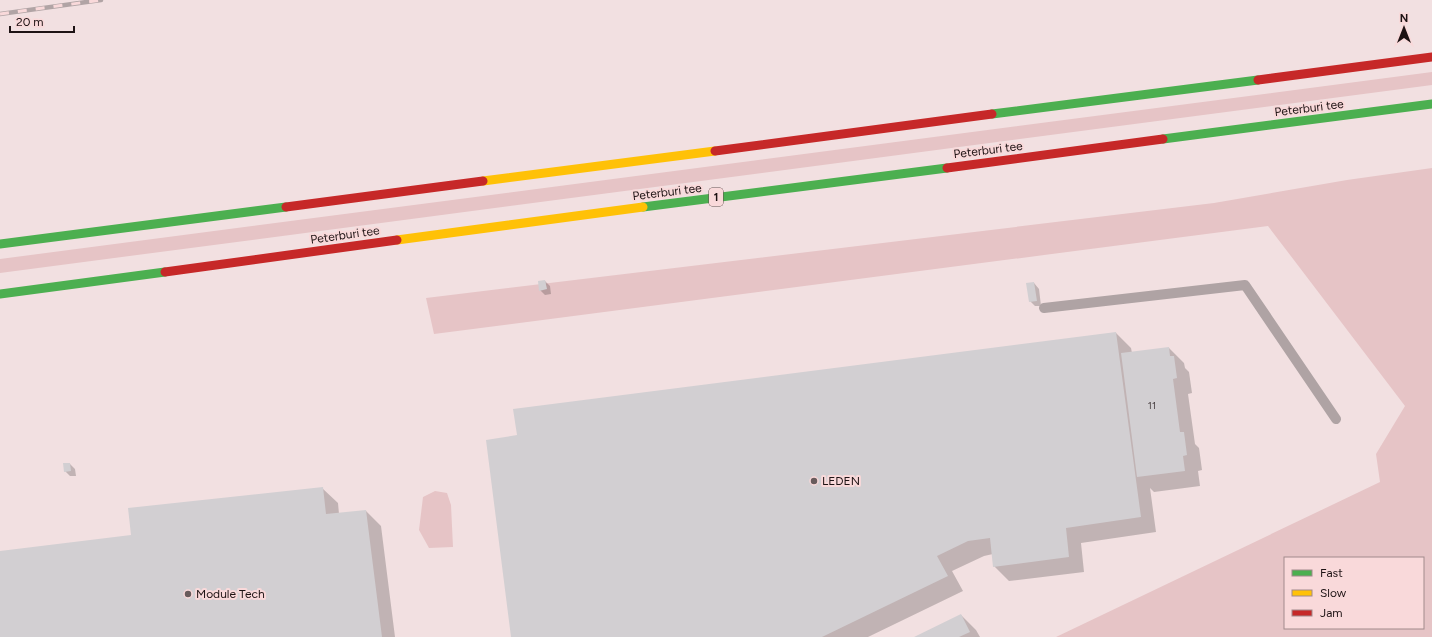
<svg xmlns="http://www.w3.org/2000/svg" width="1432" height="637" font-family="Figtree,sans-serif">
<style>
.green{fill:#e6c4c6;fill-rule:evenodd}
.shadow{fill:#0003}
.building{fill:#d2cfd2}
.lines{fill:none;stroke-linecap:round;stroke-linejoin:round}
.lane{stroke:#afa3a4;stroke-width:10}
.fast{stroke:#4caf50;stroke-width:9}
.slow{stroke:#ffc107;stroke-width:9}
.jam{stroke:#c62828;stroke-width:9}
.rail-casing{stroke:#b1a4a5;stroke-width:4.5}
.rail{stroke:#f9d9da;stroke-width:3;stroke-dasharray:9;stroke-linecap:butt}
.poi-dot{fill:#685b5c;stroke:#f9d9da;stroke-width:1.5}
.labels{text-anchor:middle;stroke-width:4;stroke-linejoin:round;paint-order:stroke}
.number-label{font-size:10px;fill:#4b4244}
.shield{fill:#f9d9da;stroke:#604e4f;stroke-width:1}
.shield-label{font-size:11px;font-weight:bold;fill:#1e1314}
.street-label{font-size:12px;fill:#1e1314;stroke:#f9d9da}
.poi-label{font-size:12px;fill:#1e1314;stroke:#f9d9da;text-anchor:start}
</style>
<rect width="100%" height="100%" fill="#f2e0e1"/>
<path class="green" d="M 1432,72 L 1432,85 L 0,273 L 0,259 Z
M 1432,168 L 1432,637 L 1056,637 L 1380,482 L 1376,454 L 1405,406 L 1268,226 L 434,334 L 426,298 L 1214,203 L 1347,180 ZM 1285,558 L 1423,558 L 1423,628 L 1285,628 Z
M 435,491 L 447,493 L 451,505 L 453,547 L 429,548 L 419,530 L 423,497 Z"/>
<path class="shadow" d="M 545,281 L 550,286 L 551,294 L 545,295 L 540,290 Z
M 1034,283 L 1039,289 L 1041,306 L 1035,306 L 1030,301 Z
M 1116,333 L 1131,348 L 1132,353 L 1169,348 L 1184,363 L 1185,368 L 1189,372 L 1192,393 L 1188,394 L 1195,444 L 1199,448 L 1202,470 L 1198,471 L 1200,486 L 1154,492 L 1150,488 L 1156,532 L 1081,543 L 1084,572 L 1009,581 L 994,566 L 993,554 L 984,556 L 952,571 L 963,591 L 868,637 L 512,637 Z
M 70,464 L 75,469 L 76,476 L 70,476 L 65,471 Z
M 322,488 L 338,503 L 339,514 L 366,511 L 381,526 L 395,637 L 0,637 L 0,552 L 132,536 Z
M 961,615 L 976,630 L 980,637 L 916,637 Z"/>
<path class="building" d="M 545,280 L 547,289 L 539,291 L 538,281 Z
M 1034,282 L 1037,301 L 1029,302 L 1026,283 Z
M 1116,332 L 1141,517 L 1066,528 L 1069,557 L 993,567 L 990,538 L 968,541 L 937,556 L 948,576 L 822,637 L 511,637 L 486,440 L 517,435 L 513,409 Z
M 1169,347 L 1170,356 L 1174,356 L 1177,378 L 1173,379 L 1180,432 L 1184,432 L 1187,455 L 1183,456 L 1185,471 L 1137,477 L 1121,353 Z
M 63,463 L 70,463 L 71,471 L 64,472 Z
M 323,487 L 326,514 L 366,510 L 382,637 L 0,637 L 0,551 L 131,535 L 128,508 Z
M 961,614 L 970,632 L 959,637 L 914,637 Z"/>
<g class="lines">
<path class="lane" d="M 1044,308 L 1245,285 L 1336,419"/>
<path class="fast" d="M 992,114 L 1258,80
M 1163,139 L 1432,104
M 643,207 L 947,168
M 0,244 L 286,207
M 0,294 L 165,272"/>
<path class="slow" d="M 483,181 L 715,151
M 397,240 L 643,207"/>
<path class="jam" d="M 1258,80 L 1432,57
M 715,151 L 992,114
M 947,168 L 1163,139
M 286,207 L 483,181
M 165,272 L 397,240"/>
<g class="rail-casing">
<path id="rail" d="M 0,14 L 101,0"/>
</g>
<use href="#rail" class="rail"/>
</g>
<g class="poi-dot">
<circle cx="814" cy="481" r="4"/>
<circle cx="188" cy="594" r="4"/>
</g>
<g class="labels">
<g class="number-label">
<text x="1152" y="409">11</text>
</g>
<rect class="shield" x="709" y="188" width="14" height="18" rx="3"/>
<g class="shield-label">
<text x="716" y="201">1</text>
</g>
<g class="street-label">
<text transform="translate(1309 108) rotate(-7)" y="4">Peterburi tee</text>
<text transform="translate(988 150) rotate(-7)" y="4">Peterburi tee</text>
<text transform="translate(667 192) rotate(-7)" y="4">Peterburi tee</text>
<text transform="translate(345 235) rotate(-8)" y="4">Peterburi tee</text>
</g>
<g class="poi-label">
<text x="822" y="485">LEDEN</text>
<text x="196" y="598">Module Tech</text>
</g>
</g>
<rect x="1284" y="557" width="140" height="72" fill="#f9d9da" stroke="#a18a8b"/>
<rect x="1292" y="570" width="20" height="6" fill="#4caf50" stroke="#a18a8b"/>
<text x="1320" y="577" font-size="12" fill="#1e1314">Fast</text>
<rect x="1292" y="590" width="20" height="6" fill="#ffc107" stroke="#a18a8b"/>
<text x="1320" y="597" font-size="12" fill="#1e1314">Slow</text>
<rect x="1292" y="610" width="20" height="6" fill="#c62828" stroke="#a18a8b"/>
<text x="1320" y="617" font-size="12" fill="#1e1314">Jam</text>
<g transform="translate(1404 28)" stroke="#f9d9da" stroke-width="3" paint-order="stroke">
<path d="M0-3L7 15L0 10L-7 15Z" fill="#1e1314"/>
<text y="-6" font-size="11" font-weight="bold" text-anchor="middle" fill="#1e1314">N</text>
</g>
<path d="M10 26v6h64v-6" fill="none" stroke="#1e1314" stroke-width="2"/>
<text x="16" y="26" font-size="12" fill="#1e1314" stroke="#f9d9da" stroke-width="3" paint-order="stroke">20 m</text>
</svg>
